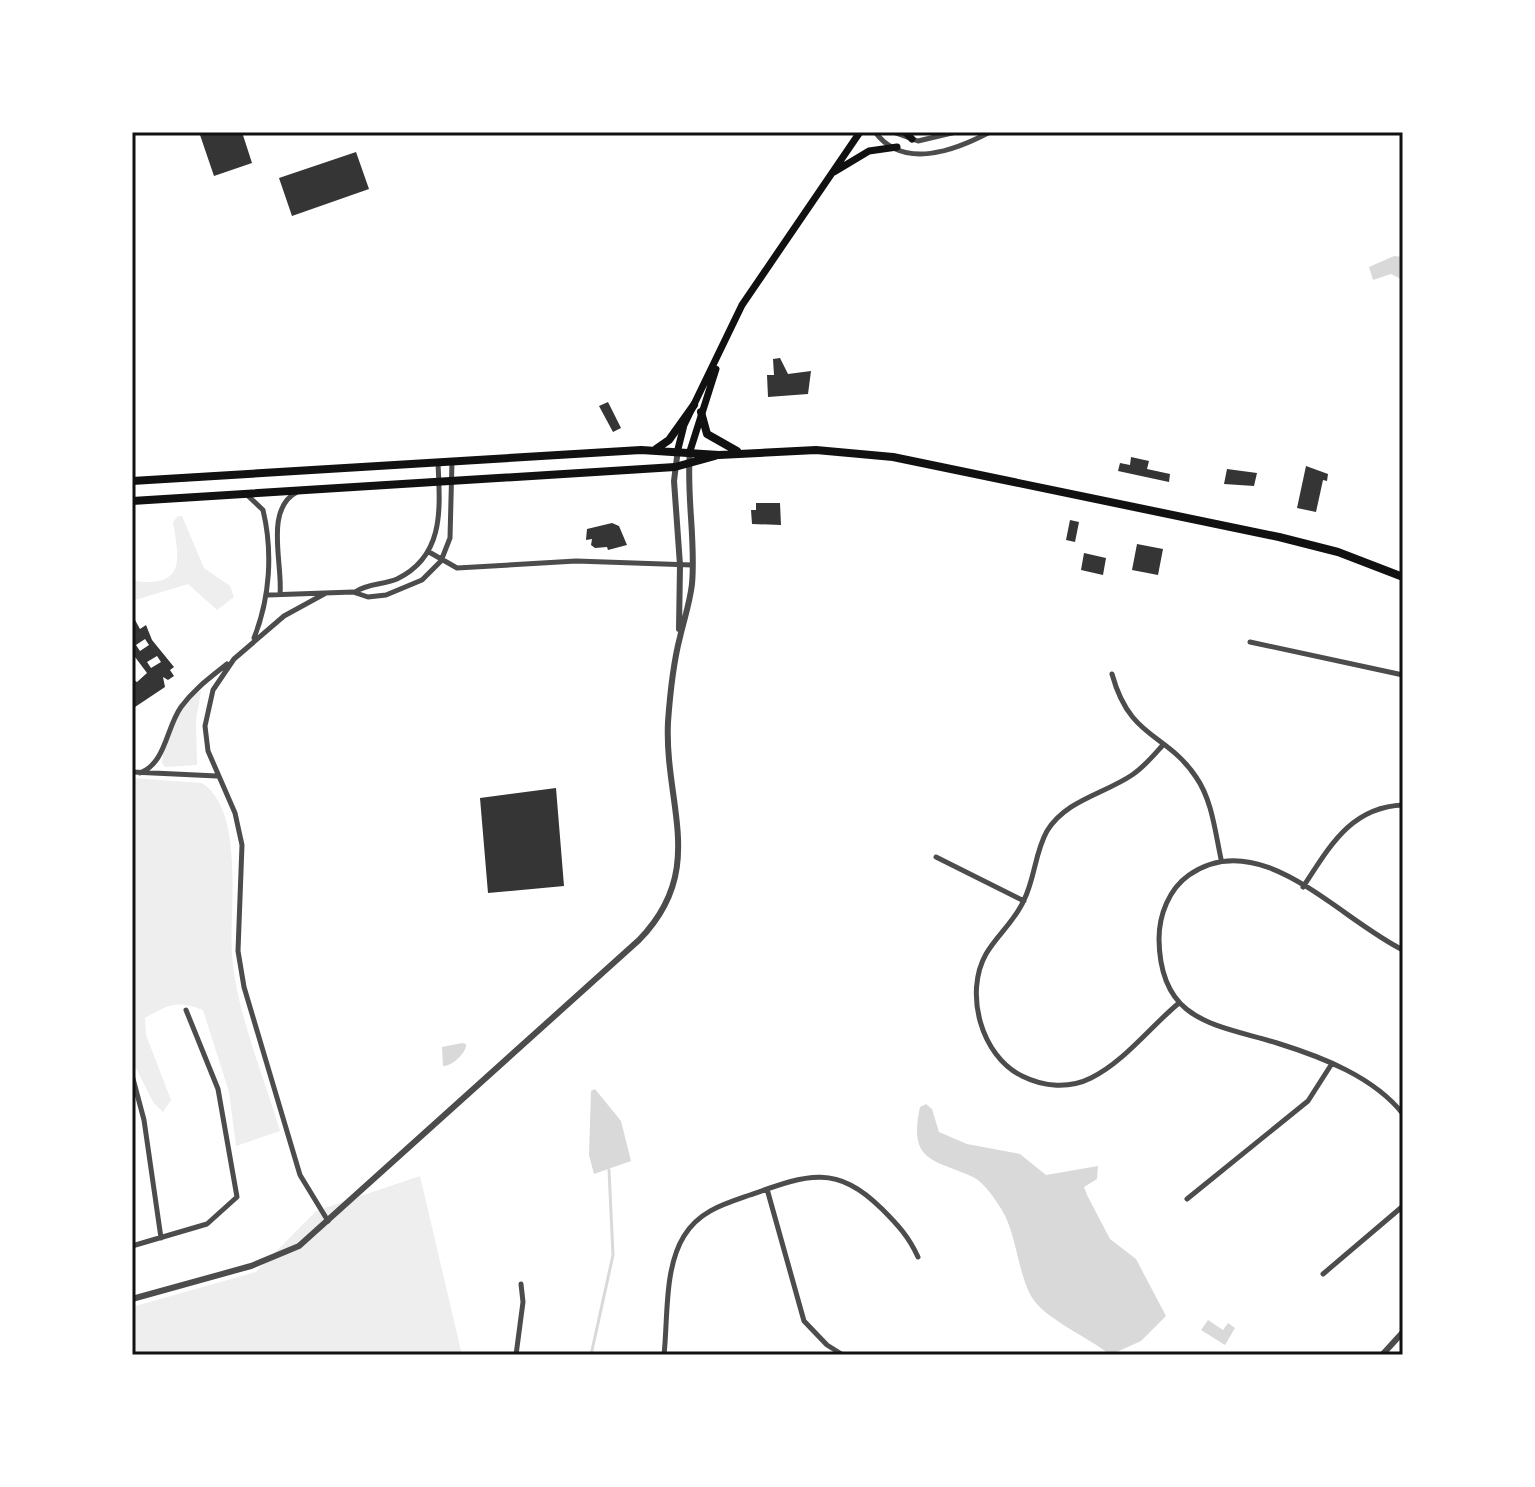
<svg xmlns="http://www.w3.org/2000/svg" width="1535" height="1487" font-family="'IBM Plex Serif',serif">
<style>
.green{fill:#eee}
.water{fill:#d9d9d9}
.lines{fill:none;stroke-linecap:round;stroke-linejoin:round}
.stream{stroke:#d9d9d9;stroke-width:3}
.building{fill:#353535;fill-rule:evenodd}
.minor{stroke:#4c4c4c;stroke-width:5}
.tertiary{stroke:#4c4c4c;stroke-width:6}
.secondary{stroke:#111;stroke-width:7}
.primary{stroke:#111;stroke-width:8}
.neatline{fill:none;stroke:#111;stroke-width:3}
</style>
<rect width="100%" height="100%" fill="#fff"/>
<path class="green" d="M 178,516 L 182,516 L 204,568 L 230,586 L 234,597 L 217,610 L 188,584 L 132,601 L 132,572 L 136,581 C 188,588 178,555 173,522 Z
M 201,691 L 196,720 L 197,765 L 165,767 L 162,763 C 164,741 179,700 201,691 Z
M 132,778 L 202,783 C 245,811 229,909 232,953 C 235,1009 264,1076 280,1131 L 236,1146 L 229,1092 L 203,1010 C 177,1000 169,1004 145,1018 L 146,1035 L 171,1100 L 163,1112 L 153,1102 L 132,1060 Z
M 420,1176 L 462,1355 L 132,1355 L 132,1307 L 256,1272 L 316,1211 Z"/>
<path class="water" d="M 1394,256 L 1403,257 L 1403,280 L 1391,274 L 1373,280 L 1369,267 Z
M 462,1043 L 466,1044 C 467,1053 451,1067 443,1066 L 442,1047 Z
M 595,1089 L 621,1121 L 631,1161 L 594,1174 L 589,1155 L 591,1091 Z
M 926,1104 L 932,1109 L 939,1132 L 967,1144 L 1020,1154 L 1046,1175 L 1098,1166 L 1097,1179 L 1084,1187 L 1087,1195 L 1110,1239 L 1136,1259 L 1166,1316 L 1141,1341 L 1110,1355 C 1089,1337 1044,1319 1031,1296 C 1016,1268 1017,1230 998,1204 C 993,1196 982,1181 973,1177 C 933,1159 908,1162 920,1107 Z
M 1208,1320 L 1223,1330 L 1228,1323 L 1235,1328 L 1225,1345 L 1201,1330 Z"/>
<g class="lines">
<path class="stream" d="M 591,1355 L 613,1255 L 609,1170"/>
</g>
<path class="building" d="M 199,132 L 242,132 L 252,163 L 214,176 Z
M 356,152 L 369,189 L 292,216 L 279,178 Z
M 780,358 L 788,374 L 811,371 L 808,394 L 768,397 L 767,375 L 774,375 L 773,359 Z
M 608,402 L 621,428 L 613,432 L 599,406 Z
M 1131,457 L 1149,461 L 1147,469 L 1170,474 L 1169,482 L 1118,471 L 1120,463 L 1130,465 Z
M 1306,466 L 1328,474 L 1327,481 L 1323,480 L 1316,512 L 1297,508 Z
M 1227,469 L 1257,473 L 1254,486 L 1224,484 Z
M 756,503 L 780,503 L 781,525 L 752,524 L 751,510 L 756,510 Z
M 1070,520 L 1079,522 L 1075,542 L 1066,540 Z
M 612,523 L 619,526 L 627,545 L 608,550 L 607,547 L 595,548 L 591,545 L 592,539 L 586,540 L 587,529 Z
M 1137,544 L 1163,549 L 1158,575 L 1132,570 Z
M 1084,553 L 1106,558 L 1103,575 L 1081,570 Z
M 135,620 L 140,629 L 146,625 L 152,640 L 174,667 L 170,670 L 174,676 L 168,680 L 163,677 L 165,687 L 132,709 L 132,679 L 137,682 L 147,673 L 132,653 ZM 145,639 L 149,645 L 140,651 L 136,645 ZM 157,656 L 161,662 L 151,668 L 147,662 Z
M 556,788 L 564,886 L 488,893 L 480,798 Z"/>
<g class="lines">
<path class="minor" d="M 875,132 C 904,171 956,150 990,132
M 893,132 L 918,141 L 956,132
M 246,494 L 263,510 C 273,552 270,598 254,638
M 429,552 L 457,568 L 576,561 L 692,565
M 355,592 C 368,583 383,585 397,579 C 445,556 440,508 438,463
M 326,593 L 284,616 L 234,659 L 213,690 L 205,726 L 208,751 L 235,813 L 242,845 L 238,951 L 244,987 L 300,1175 L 328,1221
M 280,594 C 283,564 264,509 297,492
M 268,595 L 353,592 L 368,597 L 386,595 L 422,580 L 441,561 L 450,538 L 452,461
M 1250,642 L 1403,675
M 1112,674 C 1130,740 1166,732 1196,777 C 1212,800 1215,831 1221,859
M 1162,746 C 1153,756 1144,767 1132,775 C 1104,794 1066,800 1047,831 C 1035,852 1035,878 1024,900 C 1015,921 997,935 986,954 C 964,993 981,1056 1022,1076 C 1044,1087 1069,1089 1091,1078 C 1124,1062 1151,1026 1179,1003
M 132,772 L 217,776
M 140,773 C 166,763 166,728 181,707 C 194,689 211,677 227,664
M 936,857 L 1024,901
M 1303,887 C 1329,848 1350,807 1403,805
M 1403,950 C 1338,918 1260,825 1189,875 C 1169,889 1159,915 1159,939 C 1160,1022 1214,1024 1277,1043 C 1322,1057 1374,1077 1403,1114
M 132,1075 L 144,1120 L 161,1238
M 767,1189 L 804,1321 L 827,1345 L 843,1355
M 1187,1199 L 1308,1101 L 1331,1065
M 132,1246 L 207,1224 L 237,1197 L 218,1089 L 186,1010
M 1323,1274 L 1403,1206
M 516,1355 L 523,1302 L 521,1284
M 664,1355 C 668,1318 664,1268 684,1236 C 699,1211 724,1204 750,1195 C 806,1175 836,1163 882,1209 C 898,1225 909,1237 918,1257"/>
<path class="tertiary" d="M 678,449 L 674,481 L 680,565 L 679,629
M 132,1299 L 251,1266 L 299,1246 L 639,940 C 708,869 664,805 668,722 C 670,694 673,664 680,637 C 684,620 690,602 692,584 C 696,540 686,495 690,451
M 1382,1355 L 1403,1332"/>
<path class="secondary" d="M 905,132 L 912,139
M 834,172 L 869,151 L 897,147
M 678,449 L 684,425 L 742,305 L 860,132
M 690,451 L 716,369"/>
<path class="primary" d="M 701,412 L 707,434 L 737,451
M 656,449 L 669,440 L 694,405
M 132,481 L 641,450 L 719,455 L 816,450 L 893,457 L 1279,537 L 1338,552 L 1403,577
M 132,501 L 675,467 L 715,456"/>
</g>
<rect width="1535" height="1487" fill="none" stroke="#ffffff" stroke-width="268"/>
<rect x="134" y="134" width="1267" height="1219" class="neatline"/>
</svg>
